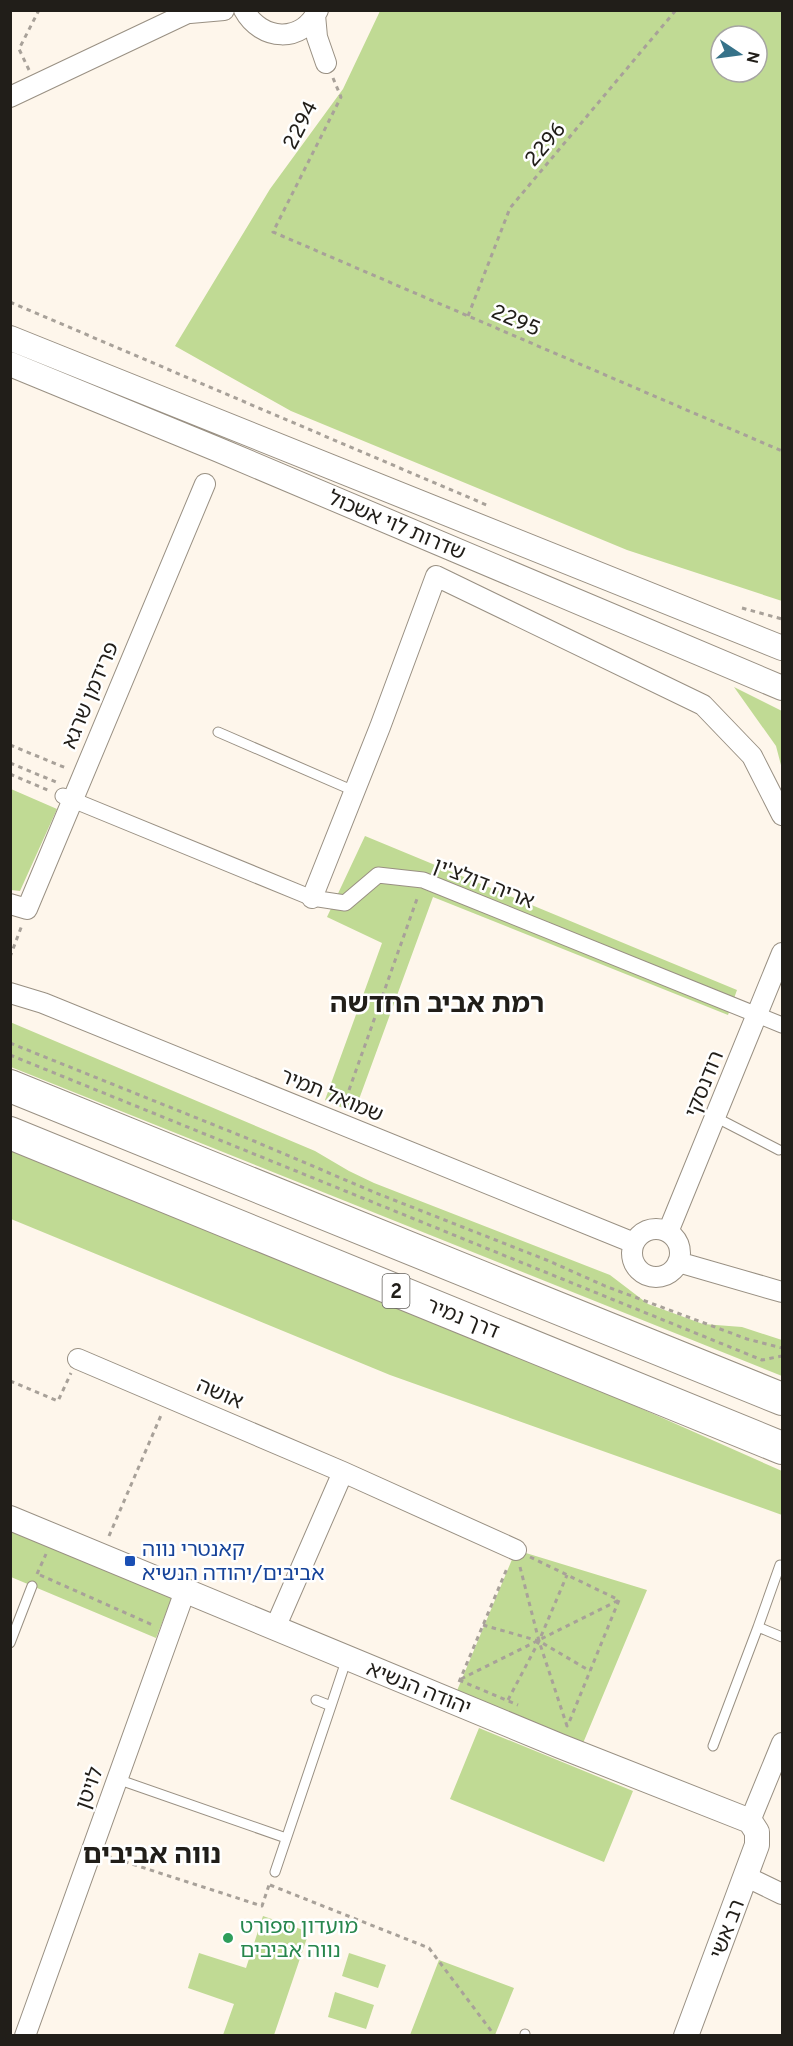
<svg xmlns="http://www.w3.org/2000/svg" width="793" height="2046" font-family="Overpass,'Noto Sans Hebrew',sans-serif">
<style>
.green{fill:#c0da94;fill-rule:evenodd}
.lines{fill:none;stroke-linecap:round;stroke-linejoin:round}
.service-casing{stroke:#999083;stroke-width:11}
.pedestrian-casing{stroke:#999083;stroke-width:17}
.minor-casing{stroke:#999083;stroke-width:22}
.tertiary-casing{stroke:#999083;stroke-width:26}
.trunk-casing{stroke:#999083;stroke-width:34}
.path{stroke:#a8a199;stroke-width:3;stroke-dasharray:4.5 4.5;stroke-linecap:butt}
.service{stroke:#fff;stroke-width:9}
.pedestrian{stroke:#fff;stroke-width:15}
.minor{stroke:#fff;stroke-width:20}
.tertiary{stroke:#fff;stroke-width:24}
.trunk{stroke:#fff;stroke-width:32}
.transit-dot{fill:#1a4fb4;stroke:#fff;stroke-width:2}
.leisure-dot{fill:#2e9e5b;stroke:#fff;stroke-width:2}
.labels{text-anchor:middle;stroke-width:5;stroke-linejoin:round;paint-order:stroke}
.shield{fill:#fff;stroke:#64625e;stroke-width:1.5}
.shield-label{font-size:20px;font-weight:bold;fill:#211e19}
.street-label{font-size:21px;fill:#211e19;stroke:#fff}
.transit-label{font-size:21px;fill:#164399;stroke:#fff;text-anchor:start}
.leisure-label{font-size:21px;fill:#27864d;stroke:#fff;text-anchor:start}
.district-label{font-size:27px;font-weight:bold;fill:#211e19;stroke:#fff}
</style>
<rect width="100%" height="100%" fill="#fef6eb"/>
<path class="green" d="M 380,11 L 782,11 L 782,601 L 627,550 L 291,411 L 175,346 L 270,189 L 343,89 ZM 721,36 L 757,36 L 757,72 L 721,72 Z
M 734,687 L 782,711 L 782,769 L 776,746 Z
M 11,789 L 57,809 L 20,891 L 11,890 Z
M 365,836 L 737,990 L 728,1015 L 433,897 L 354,1113 L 325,1100 L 382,943 L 327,917 Z
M 10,1022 L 315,1151 L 349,1171 L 374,1183 L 610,1275 L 648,1304 L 703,1324 L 742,1327 L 782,1340 L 782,1376 L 11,1067 Z
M 10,1146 L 412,1307 L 782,1471 L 782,1515 L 390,1375 L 11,1219 Z
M 10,1530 L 173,1595 L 156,1638 L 11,1577 Z
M 516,1550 L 647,1590 L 581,1748 L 456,1693 Z
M 479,1728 L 633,1791 L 604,1862 L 450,1799 Z
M 263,1916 L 309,1932 L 274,2035 L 223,2035 L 234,2004 L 188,1988 L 199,1953 L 246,1968 Z
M 349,1953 L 386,1965 L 378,1988 L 342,1976 Z
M 439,1960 L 514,1988 L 495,2035 L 410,2035 Z
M 335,1992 L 374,2005 L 366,2029 L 328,2017 Z"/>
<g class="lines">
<g class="service-casing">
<path id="service" d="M 218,732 L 354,791
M 717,1118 L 779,1150
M 758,1627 L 780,1565
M 10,1643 L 32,1586
M 316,1700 L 331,1706 L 347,1658
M 713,1746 L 758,1627 L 782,1637
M 117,1779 L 286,1838
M 275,1872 L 331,1706
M 525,2036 L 525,2034"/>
</g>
<g class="pedestrian-casing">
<path id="pedestrian" d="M 63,796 L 312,898 L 345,903 L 378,875 L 423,880 L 782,1025"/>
</g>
<g class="minor-casing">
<path id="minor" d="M 244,10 C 261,41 302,44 318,10
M 190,13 L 224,10
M 315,15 L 317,37 L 326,63
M 10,97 L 194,10
M 312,898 L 380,727 L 436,576 L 703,705 L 752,756 L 782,815
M 10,904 L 27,909 L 205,484
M 10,993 L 43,1003 L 634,1243
M632 1253a24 24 0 1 1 48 0a24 24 0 1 1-48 0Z
M 668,1232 L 782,953
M 678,1262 L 782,1292
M 78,1359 L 343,1472 L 516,1550
M 275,1628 L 343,1472
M 750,1821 L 782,1743
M 747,1877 L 782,1894
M 25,2036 L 185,1591"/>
</g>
<g class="tertiary-casing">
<path id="tertiary" d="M 10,338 L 782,648
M 10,364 L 219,450 L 782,688
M 10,1518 L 560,1746 L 750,1821 L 757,1832 L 757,1845 L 686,2036"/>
</g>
<g class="trunk-casing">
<path id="trunk" d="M 10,1086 L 782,1399
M 10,1133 L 782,1448"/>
</g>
<path class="path" d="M 29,70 L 19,49 L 39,10
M 333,78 L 341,97 L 273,232 L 782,451
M 10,302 L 489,506
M 468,316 L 510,208 L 676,10
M 742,608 L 782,619
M 10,745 L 66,768
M 10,763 L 56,782
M 10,774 L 50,791
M 10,957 L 22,925
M 10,1043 L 254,1141 L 376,1193 L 549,1261 L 605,1286 L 747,1339 L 782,1348
M 10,1055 L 762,1360 L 782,1356
M 343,1107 L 418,896
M 10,1381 L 58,1401 L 71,1373
M 109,1536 L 162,1413
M 530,1557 L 619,1600 L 568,1725
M 520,1567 L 539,1641 L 567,1726 L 566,1725
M 37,1574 L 46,1554
M 40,1575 L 155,1626
M 483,1625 L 539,1641 L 590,1671
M 461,1679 L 619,1600
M 459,1680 L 518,1705
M 459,1682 L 508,1566
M 508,1700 L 539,1641 L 567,1575
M 107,1856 L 262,1906 L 269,1885
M 270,1885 L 429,1948 L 495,2036"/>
<use href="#service" class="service"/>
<use href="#pedestrian" class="pedestrian"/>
<use href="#minor" class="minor"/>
<use href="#tertiary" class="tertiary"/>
<use href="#trunk" class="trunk"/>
</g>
<rect class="transit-dot" x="124" y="1555" width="12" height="12" rx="3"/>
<circle class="leisure-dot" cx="228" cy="1938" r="6"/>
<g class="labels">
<rect class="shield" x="382.5" y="1274" width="27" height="34" rx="4.5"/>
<g class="shield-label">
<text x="396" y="1298">2</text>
</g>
<g class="street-label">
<text transform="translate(300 125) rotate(-63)" y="7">2294</text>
<text transform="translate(545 144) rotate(-50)" y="7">2296</text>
<text transform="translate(516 320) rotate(23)" y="7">2295</text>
<text transform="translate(397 525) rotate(23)" y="7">שדרות לוי אשכול</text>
<text transform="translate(90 695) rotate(-67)" y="7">פרידמן שרגא</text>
<text transform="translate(484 883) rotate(21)" y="7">אריה דולצ'ין</text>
<text transform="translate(704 1084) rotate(-68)" y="7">רודנסקי</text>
<text transform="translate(332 1095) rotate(22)" y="7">שמואל תמיר</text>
<text transform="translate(463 1318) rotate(22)" y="7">דרך נמיר</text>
<text transform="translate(220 1393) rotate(23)" y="7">אושה</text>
<text transform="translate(419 1688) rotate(22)" y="7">יהודה הנשיא</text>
<text transform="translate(89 1788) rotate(-70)" y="7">לויטן</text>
<text transform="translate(727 1929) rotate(-69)" y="7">רב אשי</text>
</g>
<g class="transit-label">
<text x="142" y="1556">קאנטרי נווה<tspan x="142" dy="24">אביבים/יהודה הנשיא</tspan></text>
</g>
<g class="leisure-label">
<text x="240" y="1933">מועדון ספורט<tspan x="240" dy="24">נווה אביבים</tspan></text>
</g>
<g class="district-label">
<text x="437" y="1012">רמת אביב החדשה</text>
<text x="152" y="1863">נווה אביבים</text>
</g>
</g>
<rect width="793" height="2046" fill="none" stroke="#211e19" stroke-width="24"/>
<g transform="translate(739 54) rotate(103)"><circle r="28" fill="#ffffff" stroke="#a6a5a3" stroke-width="1.5"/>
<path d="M0-4.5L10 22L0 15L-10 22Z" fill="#367289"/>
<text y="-9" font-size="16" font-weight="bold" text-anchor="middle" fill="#211e19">N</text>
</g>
</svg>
